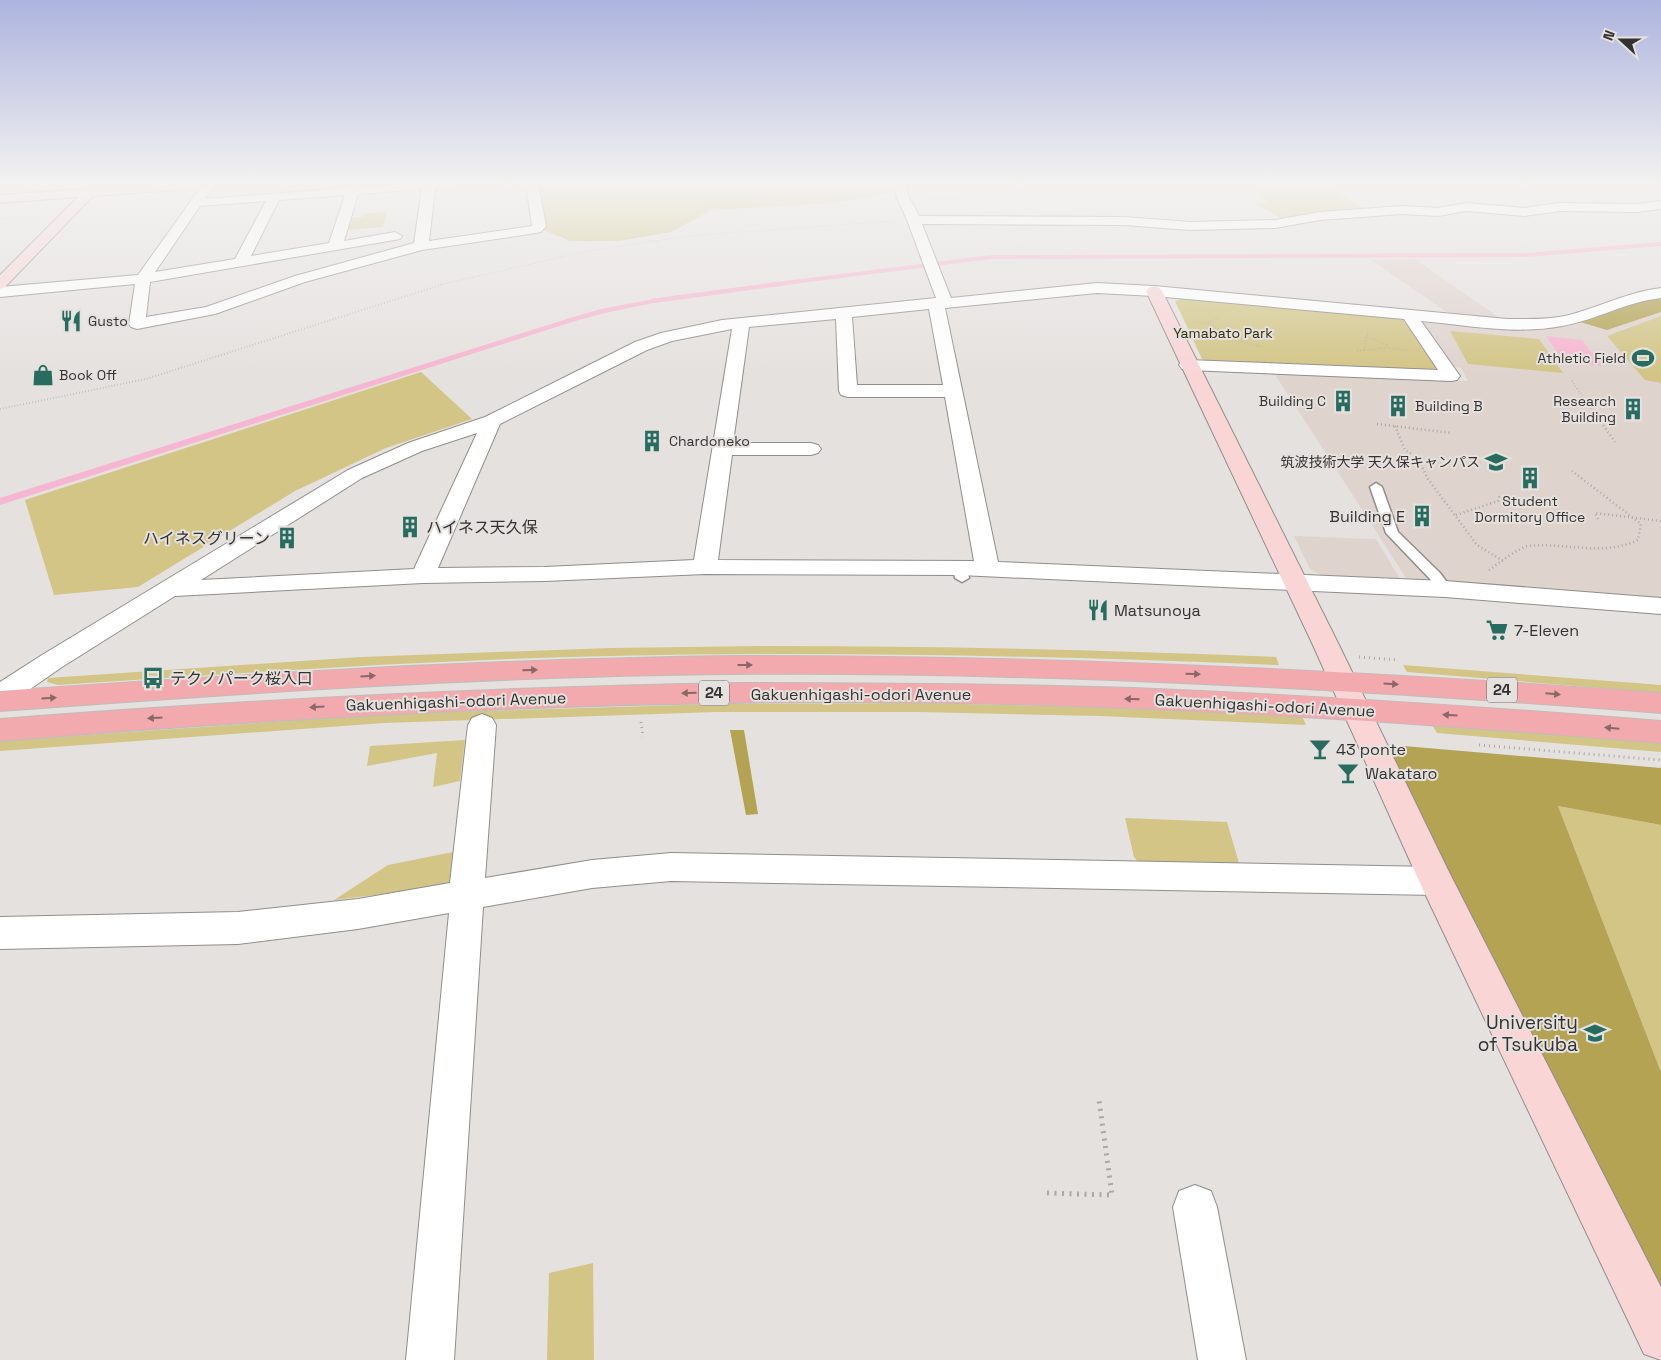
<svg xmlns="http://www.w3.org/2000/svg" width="1661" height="1360" font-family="'Space Grotesk','Noto Sans JP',sans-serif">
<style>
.built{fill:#dfd3ce}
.green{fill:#d2c586}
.forest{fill:#b3a353}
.water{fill:#f6b5d0}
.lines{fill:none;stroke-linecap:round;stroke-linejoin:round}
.stream-far1{stroke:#f6b5d0;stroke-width:4}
.stream{stroke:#f6b5d0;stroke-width:4.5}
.lane-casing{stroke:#908d8b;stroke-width:3}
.street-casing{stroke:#908d8b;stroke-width:2}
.secondary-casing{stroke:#908d8b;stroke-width:2}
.primary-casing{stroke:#bebdbd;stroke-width:2}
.path-far4{stroke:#aba8a6;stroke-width:1;stroke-dasharray:0.5 2;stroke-linecap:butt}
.path-far3{stroke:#aba8a6;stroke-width:2;stroke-dasharray:0.5 2.5;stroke-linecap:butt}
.path-far2{stroke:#aba8a6;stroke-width:2.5;stroke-dasharray:1 3;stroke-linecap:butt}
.path-far1{stroke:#aba8a6;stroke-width:3;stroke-dasharray:1 4;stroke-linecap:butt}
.path{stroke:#aba8a6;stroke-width:5;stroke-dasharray:2 5.5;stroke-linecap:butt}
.lane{fill:#fff;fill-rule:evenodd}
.street{fill:#fff;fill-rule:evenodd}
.secondary{fill:#f9d5d6;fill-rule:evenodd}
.primary{fill:#f3aaae;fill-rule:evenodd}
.oneway{fill:#8a6869}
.labels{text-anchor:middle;stroke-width:4;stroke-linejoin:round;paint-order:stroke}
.far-poi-label{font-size:14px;fill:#343231;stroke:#e5e1df;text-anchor:start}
.far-park-label{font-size:14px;fill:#332c08;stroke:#e5e1df}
.shield{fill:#e5e1df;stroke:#696665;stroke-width:1}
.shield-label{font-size:15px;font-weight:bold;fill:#343231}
.poi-label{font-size:16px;fill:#343231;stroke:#e5e1df;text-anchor:start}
.street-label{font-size:16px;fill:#343231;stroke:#e5e1df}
.near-poi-label{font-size:19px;fill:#343231;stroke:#e5e1df;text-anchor:end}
</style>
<rect width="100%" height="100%" fill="#e5e1df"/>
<path class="built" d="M 1415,259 L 1501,319 L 1451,315 L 1371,260 Z
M 1661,297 L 1661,598 L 1406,578 L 1274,373 L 1468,381 L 1461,368 L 1452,366 L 1421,321 L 1425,319 L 1523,328 Z
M 1294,536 L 1376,539 L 1400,579 L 1322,575 L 1310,569 Z"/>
<path class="green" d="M 538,184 L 894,184 L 894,190 L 891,193 L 834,203 L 711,210 L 672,232 L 618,241 L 570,241 L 544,230 Z
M 1327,187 L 1368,211 L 1285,221 L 1257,204 L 1270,202 L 1256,190 Z
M 387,212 L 383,227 L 347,230 L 351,217 L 362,217 L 363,214 Z
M 1182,299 L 1396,316 L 1404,319 L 1436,368 L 1432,372 L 1209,362 L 1202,359 L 1175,301 Z
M 1661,316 L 1661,383 L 1645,380 L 1607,336 Z
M 1450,331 L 1539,339 L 1563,373 L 1468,364 Z
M 421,372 L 472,419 L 386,448 L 295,491 L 138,587 L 54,595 L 25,500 Z
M 768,646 C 938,646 1107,650 1276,657 L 1279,665 C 1056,656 833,651 610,656 C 426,660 242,673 58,685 L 47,682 L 48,678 L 361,657 L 610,648 Z
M 1403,665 L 1661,685 L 1661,693 L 1407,672 Z
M 918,703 L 1098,707 L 1302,716 L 1306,725 L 1100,716 L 919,712 L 716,712 L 384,723 L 0,751 L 0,741 L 387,714 L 717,704 Z
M 1432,725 L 1520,730 L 1661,743 L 1661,752 L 1437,733 Z
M 465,740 L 460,781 L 433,787 L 437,753 L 367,766 L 370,746 Z
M 1558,806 L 1661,825 L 1661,1072 Z
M 1125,818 L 1227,822 L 1239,863 L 1139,863 L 1134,857 Z
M 453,852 L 449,886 L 334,900 L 388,865 Z
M 593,1263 L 594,1360 L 547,1360 L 549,1273 Z"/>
<path class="forest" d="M 1661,297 L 1661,312 L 1607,330 L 1580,322 L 1643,300 Z
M 730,730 L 744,730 L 758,814 L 746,815 Z
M 1404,746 L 1661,768 L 1661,825 L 1558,806 L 1661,1072 L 1661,1298 L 1391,759 Z"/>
<path class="water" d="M 659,298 L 662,301 L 605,313 L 575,321 L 0,505 L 0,498 L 570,318 L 601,309 Z
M 1546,336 L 1582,340 L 1602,366 L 1564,362 Z"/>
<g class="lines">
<path class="stream-far1" d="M 770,285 L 991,257 L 1526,255 L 1661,244"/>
<path class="stream" d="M 652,301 L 779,284"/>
<g class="lane-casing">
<path id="lane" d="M 1376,483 L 1382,487 L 1398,532 L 1440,573 L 1452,589 L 1450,592 L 1440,592 L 1430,579 L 1386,533 L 1370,487 Z
M 960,564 L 967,568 L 969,578 L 962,582 L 955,578 L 953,568 Z"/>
</g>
<g class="street-casing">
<path id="street" d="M 203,184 L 215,184 L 205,199 L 348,188 L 349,184 L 361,184 L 360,187 L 404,184 L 453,184 L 451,187 L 435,189 L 429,241 L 532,226 L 526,184 L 538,184 L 546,226 L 541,232 L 536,233 L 422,250 L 305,282 L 215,314 L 137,329 L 131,327 L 129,324 L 135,284 L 0,297 L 0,287 L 138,275 ZM 422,189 L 414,243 L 295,276 L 206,307 L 146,317 L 150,282 L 400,239 L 402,236 L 395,232 L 344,241 L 358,194 ZM 345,195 L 329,243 L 251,256 L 279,200 ZM 266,201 L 235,259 L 155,272 L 200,206 Z
M 894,184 L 906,184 L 908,195 L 919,216 L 1124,217 L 1190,222 L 1275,220 L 1320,212 L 1402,206 L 1438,208 L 1467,203 L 1524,208 L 1559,203 L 1637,204 L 1661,201 L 1661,209 L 1637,212 L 1559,211 L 1524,216 L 1467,211 L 1438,216 L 1402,214 L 1320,220 L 1275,228 L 1190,230 L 1124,225 L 922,224 L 951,298 L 1097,283 L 1154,286 L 1507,319 C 1526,319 1546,320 1565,316 C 1598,308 1627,292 1661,288 L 1661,298 C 1626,302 1596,320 1562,326 C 1516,335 1467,325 1421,321 L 1460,376 L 1457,380 L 1451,381 L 1188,370 L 1182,369 L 1179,365 L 1182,361 L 1188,360 L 1438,370 L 1404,319 L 1154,296 L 1097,293 L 945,308 L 998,562 L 1445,581 L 1661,598 L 1661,614 L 1445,597 L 960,575 L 705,574 L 545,581 L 423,583 L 175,596 L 62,667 L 10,703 L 0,706 L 0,682 L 42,655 L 348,470 L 408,443 L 485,417 L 635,342 L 661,333 L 722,320 L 936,298 L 907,220 L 896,195 ZM 929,309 L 943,385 L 857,385 L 852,317 ZM 836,319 L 839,391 L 841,395 L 848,397 L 945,397 L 974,561 L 718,560 L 732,455 L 811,455 L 818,453 L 821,449 L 818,445 L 811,443 L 733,443 L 749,327 ZM 732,329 L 694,560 L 545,567 L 438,568 L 500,424 L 647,350 L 672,341 ZM 477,433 L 414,569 L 201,580 L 362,478 L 422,451 Z
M 482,714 L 492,718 L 496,725 L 485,878 L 592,860 L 671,853 L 1436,867 L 1448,871 L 1453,881 L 1448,891 L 1436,895 L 671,881 L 592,888 L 483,907 L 454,1360 L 406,1360 L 449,913 L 358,929 L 238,944 L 0,949 L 0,917 L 238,912 L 358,899 L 450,883 L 468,725 L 472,718 Z
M 1195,1185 L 1211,1191 L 1217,1207 L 1246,1360 L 1198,1360 L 1173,1207 L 1179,1191 Z"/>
</g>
<g class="secondary-casing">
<path id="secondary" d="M 92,184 L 100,184 L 102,186 L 101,188 L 162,184 L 212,184 L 206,188 L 93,196 L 5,287 L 0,289 L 0,275 L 78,197 L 0,203 L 0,195 L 86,189 Z
M 1154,286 L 1159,288 L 1162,291 L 1338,643 L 1449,872 L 1661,1287 L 1661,1360 L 1644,1354 L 1419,881 L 1312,643 L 1146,291 L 1149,288 Z"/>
</g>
<g class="primary-casing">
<path id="primary" d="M 734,656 C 1044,655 1352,670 1661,693 L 1661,713 C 1353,689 1044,672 734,674 C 489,676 244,693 0,711 L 0,691 C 245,674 489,659 734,656 Z
M 741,683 C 872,683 1003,684 1134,688 C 1310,695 1486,707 1661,721 L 1661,743 C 1397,721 1133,703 868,702 C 578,701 289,717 0,741 L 0,719 C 247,700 493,687 741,683 Z"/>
</g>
<path class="path-far4" d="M 925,196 L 963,201
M 0,219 L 39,216
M 555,233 L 566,237 L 589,241 L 625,239 L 668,231 L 706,208 L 842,200 L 883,190
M 438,285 L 593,250 L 688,236 L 894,221"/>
<path class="path-far3" d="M 1219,317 L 1208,323 L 1238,341 L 1263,347
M 1193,322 L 1208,323
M 1367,336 L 1389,346
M 1364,350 L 1368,329
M 1357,351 L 1387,348 L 1408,350
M 1572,381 L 1594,413
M 0,409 L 146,379 L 444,284"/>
<path class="path-far2" d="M 1594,412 L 1615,442
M 1377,424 L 1452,433
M 1395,426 L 1405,450 L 1417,457 L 1428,479 L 1477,545 L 1503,561
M 1456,515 L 1498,501 L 1500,494
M 1598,519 L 1595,513 L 1661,521
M 1489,570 C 1498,564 1519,547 1528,546 C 1564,542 1604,557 1638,540 L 1641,524 L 1572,471"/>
<path class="path-far1" d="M 1359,657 L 1398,660
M 641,722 L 643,737
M 1479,745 L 1661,760"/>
<path class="path" d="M 1047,1193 L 1112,1195 L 1099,1100"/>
<use href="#lane" class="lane"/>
<use href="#street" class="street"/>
<use href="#secondary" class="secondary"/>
<use href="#primary" class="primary"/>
</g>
<defs><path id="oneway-solid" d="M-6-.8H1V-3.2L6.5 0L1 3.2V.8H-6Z" transform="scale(1.25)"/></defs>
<g class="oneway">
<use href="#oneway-solid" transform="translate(745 665)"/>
<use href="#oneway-solid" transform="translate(530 670) rotate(-2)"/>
<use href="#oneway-solid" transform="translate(1193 674) rotate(2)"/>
<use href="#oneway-solid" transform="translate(368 676) rotate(-3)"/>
<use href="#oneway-solid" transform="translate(1391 684) rotate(3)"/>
<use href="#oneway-solid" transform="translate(689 693) rotate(179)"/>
<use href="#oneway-solid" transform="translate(1553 694) rotate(5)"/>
<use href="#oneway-solid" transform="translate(49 698) rotate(-4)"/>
<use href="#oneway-solid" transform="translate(1132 699) rotate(-178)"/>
<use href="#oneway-solid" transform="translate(317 707) rotate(176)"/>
<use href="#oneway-solid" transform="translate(1450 715) rotate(-176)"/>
<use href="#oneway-solid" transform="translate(155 718) rotate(176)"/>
<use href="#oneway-solid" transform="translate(1612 728) rotate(-175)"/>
</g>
<linearGradient id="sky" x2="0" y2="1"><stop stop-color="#adb4de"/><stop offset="0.49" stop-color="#f3f2f1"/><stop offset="1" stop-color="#f3f2f1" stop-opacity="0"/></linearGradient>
<rect width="1661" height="374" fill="url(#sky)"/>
<defs>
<g id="restaurant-bare" transform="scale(1.725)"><path d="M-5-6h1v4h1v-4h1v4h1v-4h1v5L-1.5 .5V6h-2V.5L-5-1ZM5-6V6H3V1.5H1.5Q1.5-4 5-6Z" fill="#286c5f" stroke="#e5e1df" stroke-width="2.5" paint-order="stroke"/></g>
<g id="stadium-bare" transform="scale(1.725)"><path d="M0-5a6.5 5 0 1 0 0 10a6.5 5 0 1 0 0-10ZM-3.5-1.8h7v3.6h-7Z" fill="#286c5f" stroke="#e5e1df" stroke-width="2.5" paint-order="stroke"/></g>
<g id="shop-bare" transform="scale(1.725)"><path d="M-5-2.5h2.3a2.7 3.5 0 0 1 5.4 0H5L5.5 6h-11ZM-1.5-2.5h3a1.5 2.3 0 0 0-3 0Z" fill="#286c5f" stroke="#e5e1df" stroke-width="2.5" paint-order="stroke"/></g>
<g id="building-bare" transform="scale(1.725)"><path d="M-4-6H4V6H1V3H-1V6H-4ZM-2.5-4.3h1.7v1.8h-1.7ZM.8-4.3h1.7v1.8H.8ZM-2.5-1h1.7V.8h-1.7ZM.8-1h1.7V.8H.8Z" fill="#286c5f" stroke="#e5e1df" stroke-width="2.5" paint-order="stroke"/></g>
<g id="university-bare" transform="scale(1.725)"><path d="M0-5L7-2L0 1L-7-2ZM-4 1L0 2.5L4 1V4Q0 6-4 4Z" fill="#286c5f" stroke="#e5e1df" stroke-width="2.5" paint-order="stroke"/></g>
<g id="supermarket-bare" transform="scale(1.725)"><path d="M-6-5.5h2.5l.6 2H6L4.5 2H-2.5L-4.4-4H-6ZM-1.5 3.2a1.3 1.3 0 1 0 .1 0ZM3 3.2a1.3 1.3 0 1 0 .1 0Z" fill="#286c5f" stroke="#e5e1df" stroke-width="2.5" paint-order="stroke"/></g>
<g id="bus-bare" transform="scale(1.725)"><path d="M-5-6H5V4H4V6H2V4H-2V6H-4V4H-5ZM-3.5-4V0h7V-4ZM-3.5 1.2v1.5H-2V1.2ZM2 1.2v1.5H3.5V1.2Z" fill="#286c5f" stroke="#e5e1df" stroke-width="2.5" paint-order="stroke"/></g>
<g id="bar-bare" transform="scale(1.725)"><path d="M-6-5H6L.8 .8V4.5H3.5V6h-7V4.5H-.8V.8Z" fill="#286c5f" stroke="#e5e1df" stroke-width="2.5" paint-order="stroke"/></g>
</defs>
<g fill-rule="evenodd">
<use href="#restaurant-bare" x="71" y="321"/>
<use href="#stadium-bare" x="1643" y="358"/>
<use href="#shop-bare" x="43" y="375"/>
<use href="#building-bare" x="1343" y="401"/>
<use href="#building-bare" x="1398" y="406"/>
<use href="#building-bare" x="1633" y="409"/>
<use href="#building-bare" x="652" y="441"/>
<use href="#university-bare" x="1496" y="462"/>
<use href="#building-bare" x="1530" y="478"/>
<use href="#building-bare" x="1422" y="516"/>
<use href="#building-bare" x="410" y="527"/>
<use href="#building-bare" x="287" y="538"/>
<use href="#restaurant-bare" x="1098" y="610"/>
<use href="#supermarket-bare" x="1497" y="630"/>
<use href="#bus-bare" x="153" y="678"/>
<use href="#bar-bare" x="1320" y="749"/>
<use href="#bar-bare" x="1348" y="773"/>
<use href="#university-bare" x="1595" y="1033"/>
</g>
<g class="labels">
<g class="far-poi-label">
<text x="88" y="326">Gusto</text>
<text x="1626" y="363" text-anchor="end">Athletic Field</text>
<text x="59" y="380">Book Off</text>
<text x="1326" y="406" text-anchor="end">Building C</text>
<text x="1616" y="406" text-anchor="end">Research<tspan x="1616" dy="16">Building</tspan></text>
<text x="1415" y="411">Building B</text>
<text x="669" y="446">Chardoneko</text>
<text x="1480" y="467" text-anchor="end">筑波技術大学 天久保キャンパス</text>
<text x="1530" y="506" text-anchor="middle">Student<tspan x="1530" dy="16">Dormitory Office</tspan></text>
</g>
<g class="far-park-label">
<text x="1223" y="338">Yamabato Park</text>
</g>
<g class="shield">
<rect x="1487" y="677.5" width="30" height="25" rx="4"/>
<rect x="699" y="680.5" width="30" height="25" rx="4"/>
</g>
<g class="shield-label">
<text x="1502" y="695">24</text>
<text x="714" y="698">24</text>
</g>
<g class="poi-label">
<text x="1405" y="522" text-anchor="end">Building E</text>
<text x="426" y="533">ハイネス天久保</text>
<text x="270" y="544" text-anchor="end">ハイネスグリーン</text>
<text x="1114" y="616">Matsunoya</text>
<text x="1514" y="636">7-Eleven</text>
<text x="170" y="684">テクノパーク桜入口</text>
<text x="1336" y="755">43 ponte</text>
<text x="1365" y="779">Wakataro</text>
</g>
<g class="street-label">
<text x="861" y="700">Gakuenhigashi-odori Avenue</text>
<text transform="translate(456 701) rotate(-2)" y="6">Gakuenhigashi-odori Avenue</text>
<text transform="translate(1265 705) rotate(3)" y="6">Gakuenhigashi-odori Avenue</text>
</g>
<g class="near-poi-label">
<text x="1578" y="1029">University<tspan x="1578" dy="22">of Tsukuba</tspan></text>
</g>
</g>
<g transform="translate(1621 40) rotate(291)" stroke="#e5e1df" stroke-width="4" paint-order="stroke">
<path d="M0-4L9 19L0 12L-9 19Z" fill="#343231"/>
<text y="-8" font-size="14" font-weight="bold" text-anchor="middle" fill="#343231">N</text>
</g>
</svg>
